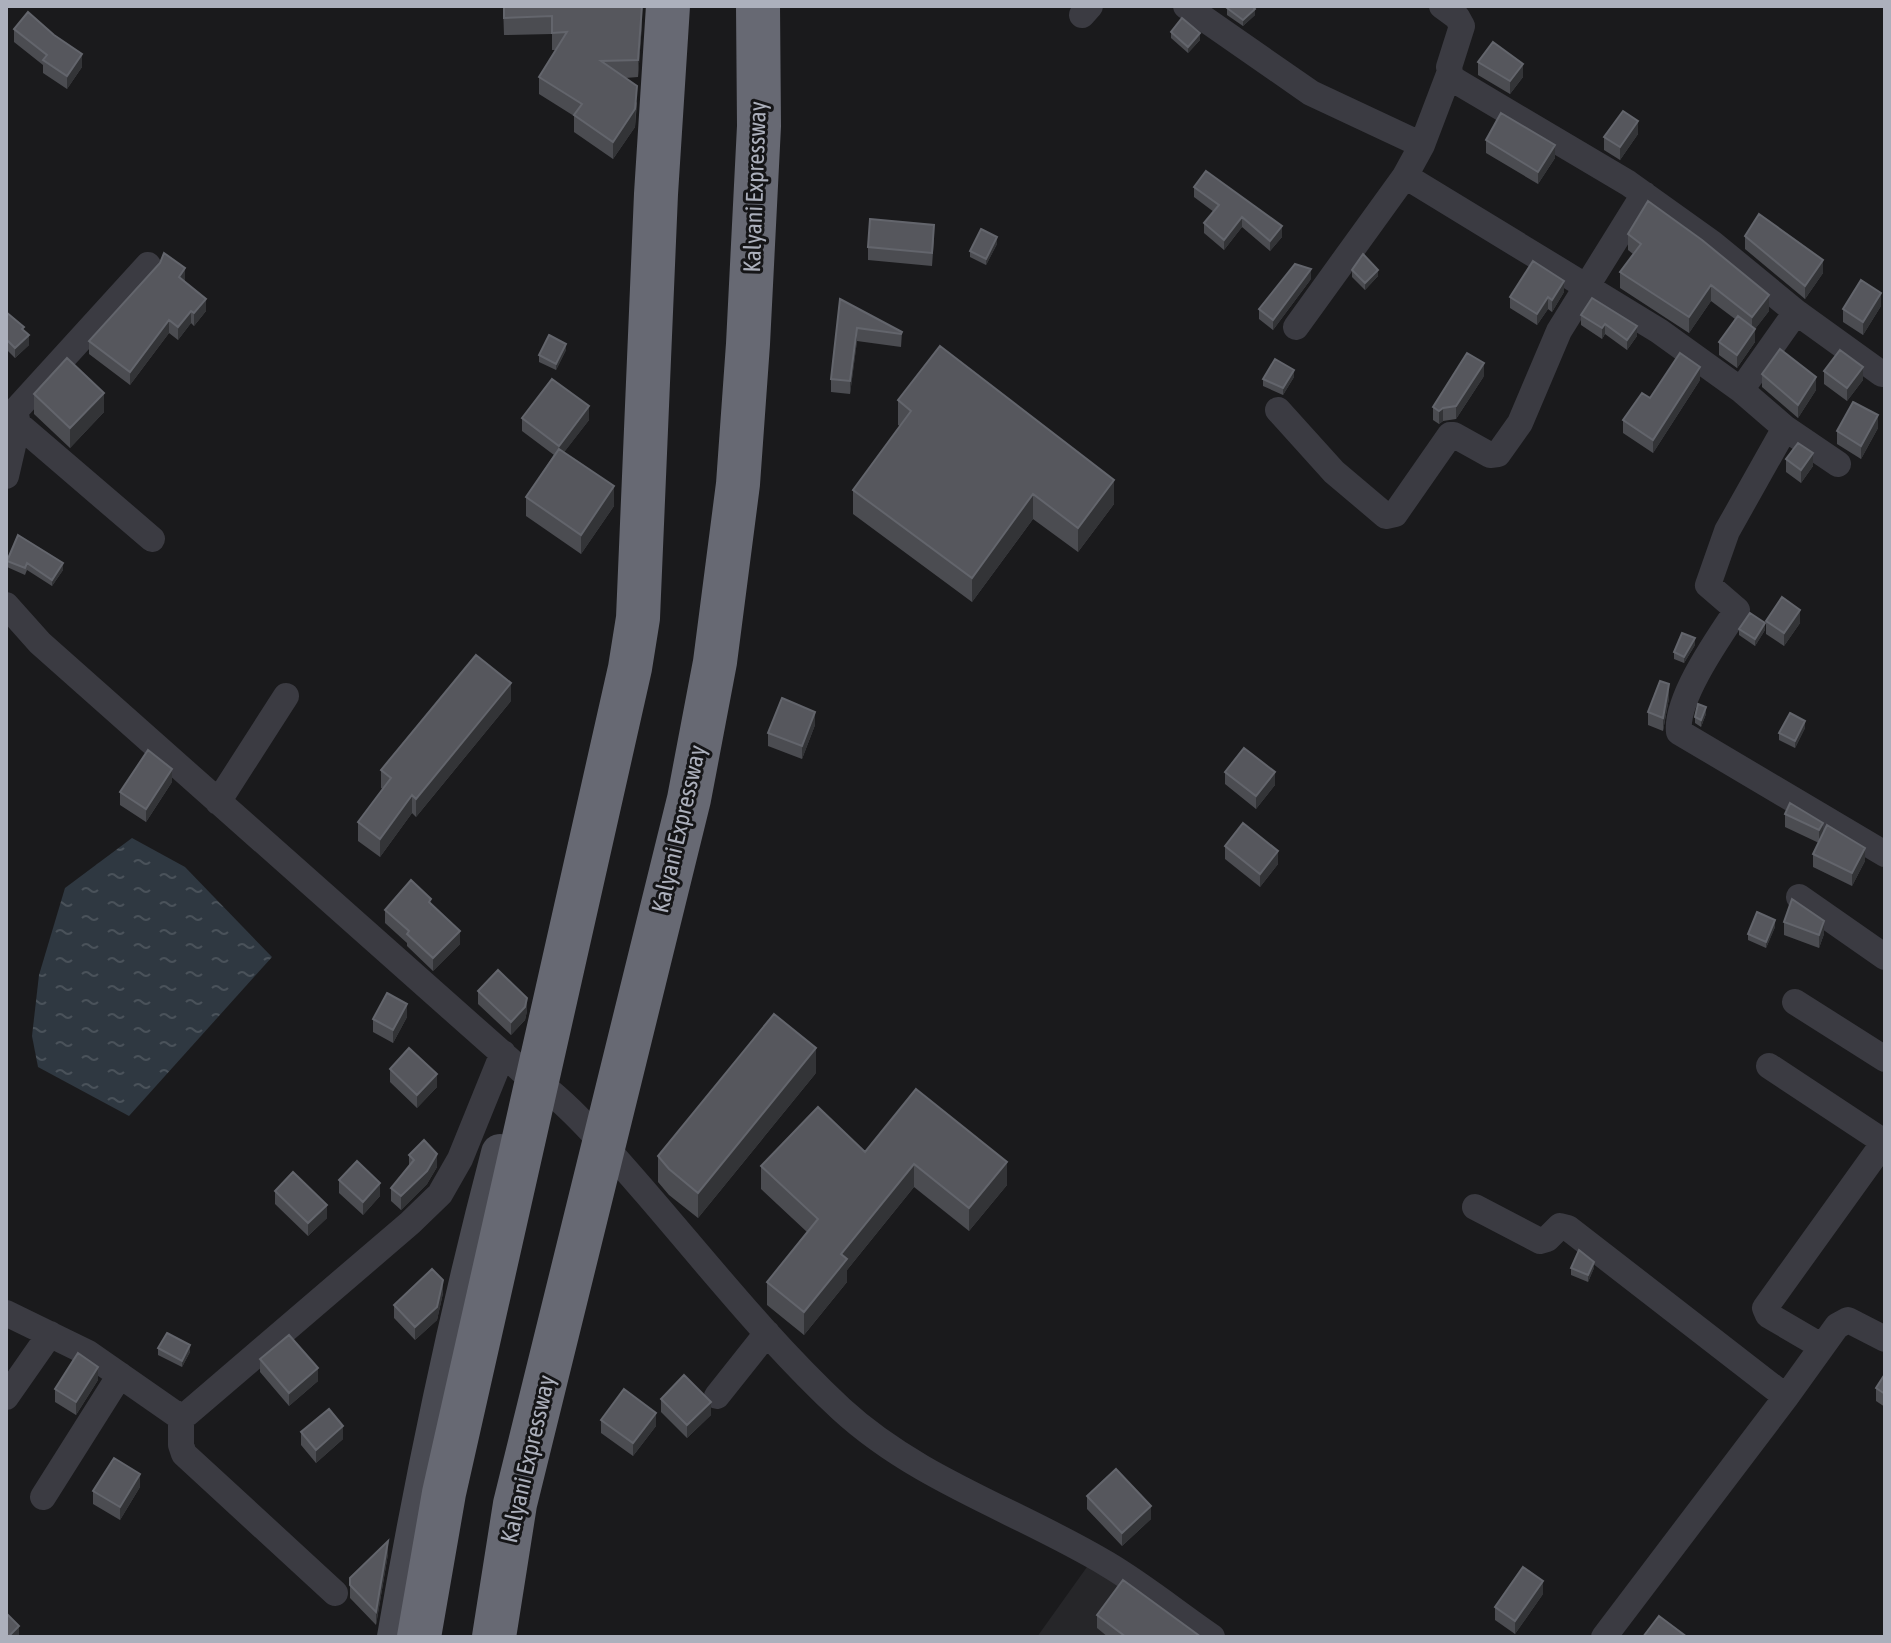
<svg xmlns="http://www.w3.org/2000/svg" width="1891" height="1643" font-family="'Asap Condensed',sans-serif">
<style>
.built{fill:#262629}
.water{fill:url(#water-ripples)}
.lines{fill:none;stroke-linecap:round;stroke-linejoin:round}
.street{stroke:#3b3b42;stroke-width:26}
.secondary{stroke:#494a52;stroke-width:38}
.highway{stroke:#676973;stroke-width:44}
.wall{fill:#4b4c51}
.shaded-wall{fill:#333437}
.building{fill:#56575d;stroke:#63656c;stroke-width:2}
.labels{text-anchor:middle;stroke-width:6;stroke-linejoin:round;paint-order:stroke}
.street-label{font-size:24px;fill:#acb0bc;stroke:#151517}
</style>
<defs>
<pattern id="water-ripples" width="26" height="14" patternUnits="userSpaceOnUse" patternTransform="scale(2)"><rect width="26" height="14" fill="#2f3841"/><path d="M2 4q2-2 4 0t4 0M15 11q2-2 4 0t4 0" fill="none" stroke="#4a525a"/></pattern>
</defs>
<rect width="100%" height="100%" fill="#1a1a1c"/>
<path class="built" d="M 1092,1560 L 1202,1637 L 1037,1637 Z"/>
<path class="water" d="M 132,838 L 185,867 L 272,957 L 129,1116 L 38,1067 L 32,1036 L 39,975 L 65,888 Z"/>
<g class="lines">
<path class="street" d="M 1186,6 L 1311,93 L 1422,145
M 1442,6 L 1457,17 L 1462,26 L 1449,67 L 1451,78 L 1628,183 L 1712,243 L 1796,312 L 1882,374
M 1082,15 L 1090,6
M 1405,176 L 1659,331 L 1741,390 L 1785,428 L 1838,464
M 1296,327 L 1405,176 L 1422,145 L 1449,74
M 1741,390 L 1796,312
M 1278,410 L 1334,472 L 1386,516 L 1395,514 L 1450,435 L 1454,435 L 1490,455 L 1498,454 L 1520,423 L 1559,331 L 1644,194
M 15,411 L 148,265
M 18,424 L 152,539
M 1785,428 L 1727,531 L 1708,585 L 1737,610 C 1719,637 1675,699 1679,732 L 1885,854
M 6,476 L 18,424 L 15,411
M 6,605 L 40,643 L 521,1070 C 568,1100 610,1152 646,1193 C 709,1266 770,1343 841,1409 C 918,1480 1019,1511 1107,1564 C 1144,1586 1177,1613 1212,1637
M 218,802 L 286,696
M 1799,897 L 1885,957
M 1795,1002 L 1885,1059
M 1769,1066 L 1884,1142
M 1475,1207 L 1540,1241 L 1547,1239 L 1560,1226 L 1568,1228 L 1786,1397
M 6,1313 L 88,1353 L 177,1415 L 187,1414 L 410,1223 L 440,1194 L 460,1159 L 503,1053
M 1821,1346 L 1768,1315 L 1765,1308 L 1885,1141
M 717,1396 L 767,1333
M 6,1397 L 50,1334
M 181,1416 L 181,1445 L 184,1454 L 335,1593
M 43,1497 L 120,1375
M 1604,1637 L 1786,1397 L 1837,1326 L 1848,1320 L 1885,1339"/>
<path class="secondary" d="M 396,1637 C 424,1474 458,1313 500,1153"/>
<path class="highway" d="M 419,1637 L 444,1493 L 630,668 L 638,618 L 656,194 L 668,6
M 494,1637 L 515,1504 L 689,799 L 715,662 L 738,484 L 748,344 L 759,126 L 758,6"/>
</g>
<path class="wall" d="M 503,6 L 642,24 L 638,77 L 625,78 L 637,103 L 635,127 L 613,159 L 574,132 L 574,116 L 539,94 L 539,77 L 556,50 L 552,50 L 552,34 L 504,35 Z
M 1227,8 L 1255,15 L 1243,26 L 1227,15 Z
M 14,29 L 82,67 L 67,89 L 43,73 L 43,65 L 14,42 Z
M 1171,32 L 1200,40 L 1188,53 L 1171,38 Z
M 1478,62 L 1523,77 L 1510,94 L 1478,75 Z
M 1638,134 L 1620,160 L 1604,150 L 1604,137 Z
M 1486,140 L 1555,158 L 1538,184 L 1486,153 Z
M 1194,187 L 1282,237 L 1270,251 L 1242,227 L 1224,250 L 1204,233 L 1204,223 L 1214,212 L 1194,197 Z
M 1628,234 L 1769,311 L 1755,329 L 1755,342 L 1737,368 L 1719,355 L 1719,342 L 1735,319 L 1711,301 L 1689,333 L 1620,288 L 1620,272 L 1633,254 L 1628,250 Z
M 1745,236 L 1823,273 L 1805,299 L 1745,249 Z
M 934,238 L 932,266 L 868,260 L 868,247 Z
M 997,244 L 986,265 L 970,257 L 970,251 Z
M 1352,270 L 1378,276 L 1365,290 L 1352,277 Z
M 1311,279 L 1273,330 L 1259,319 L 1259,309 Z
M 184,281 L 206,311 L 194,326 L 191,323 L 178,340 L 169,333 L 130,385 L 89,354 L 89,341 L 185,281 Z
M 1564,292 L 1552,312 L 1548,309 L 1537,325 L 1510,308 L 1510,297 Z
M 840,299 L 902,332 L 901,347 L 857,341 L 850,394 L 831,392 L 831,379 Z
M 1881,306 L 1863,335 L 1843,322 L 1843,309 Z
M 6,312 L 29,345 L 15,358 L 6,349 Z
M 1581,315 L 1637,336 L 1627,350 L 1605,334 L 1602,339 L 1581,325 Z
M 566,350 L 556,370 L 539,362 L 539,355 Z
M 1824,371 L 1863,380 L 1847,401 L 1824,384 Z
M 1762,374 L 1816,390 L 1798,418 L 1762,387 Z
M 1484,376 L 1456,419 L 1443,421 L 1439,424 L 1433,420 L 1433,407 Z
M 1294,377 L 1283,395 L 1263,386 L 1263,379 Z
M 1700,380 L 1653,453 L 1623,433 L 1623,420 L 1650,398 Z
M 34,394 L 104,412 L 70,448 L 34,414 Z
M 898,400 L 1114,504 L 1078,552 L 1033,519 L 972,602 L 853,514 L 853,490 L 900,426 L 898,425 Z
M 522,418 L 589,420 L 564,452 L 614,506 L 581,554 L 526,516 L 526,497 L 554,455 L 522,431 Z
M 1878,428 L 1861,459 L 1837,444 L 1837,431 Z
M 1786,459 L 1813,466 L 1801,483 L 1786,472 Z
M 7,561 L 63,570 L 52,586 L 27,570 L 25,575 L 7,567 Z
M 1766,621 L 1800,623 L 1784,646 L 1766,634 Z
M 1739,629 L 1765,630 L 1755,646 L 1739,635 Z
M 1695,645 L 1684,663 L 1674,659 L 1674,652 Z
M 1669,698 L 1663,731 L 1648,725 L 1648,712 Z
M 511,701 L 416,817 L 412,813 L 380,857 L 358,841 L 358,822 L 383,789 L 381,788 L 381,770 Z
M 1706,714 L 1701,727 L 1695,723 L 1695,717 Z
M 815,725 L 802,759 L 768,746 L 768,733 Z
M 1805,728 L 1795,748 L 1779,740 L 1779,733 Z
M 1225,772 L 1275,785 L 1256,809 L 1225,784 Z
M 172,782 L 146,822 L 120,805 L 120,792 Z
M 1785,814 L 1823,823 L 1823,834 L 1865,861 L 1852,886 L 1813,867 L 1813,854 L 1819,843 L 1785,827 Z
M 1225,846 L 1278,864 L 1260,887 L 1225,859 Z
M 431,904 L 460,944 L 433,971 L 407,946 L 407,943 L 385,923 L 385,910 Z
M 1784,922 L 1824,934 L 1819,948 L 1784,935 Z
M 1775,927 L 1766,948 L 1748,940 L 1748,934 Z
M 478,991 L 527,1011 L 525,1020 L 511,1035 L 478,1004 Z
M 407,1017 L 393,1043 L 373,1032 L 373,1019 Z
M 390,1069 L 437,1087 L 417,1108 L 390,1082 Z
M 816,1073 L 698,1218 L 669,1195 L 658,1182 L 658,1156 Z
M 865,1152 L 1007,1185 L 969,1231 L 914,1187 L 847,1270 L 847,1282 L 804,1335 L 767,1305 L 767,1282 L 807,1232 L 761,1189 L 761,1166 Z
M 409,1155 L 437,1167 L 427,1184 L 401,1210 L 391,1201 L 391,1188 L 409,1167 Z
M 339,1180 L 380,1196 L 363,1215 L 339,1193 Z
M 275,1191 L 327,1218 L 308,1236 L 275,1204 Z
M 1571,1268 L 1594,1268 L 1588,1282 L 1571,1275 Z
M 443,1293 L 437,1320 L 415,1340 L 394,1318 L 394,1305 Z
M 158,1348 L 190,1352 L 182,1367 L 158,1355 Z
M 260,1359 L 318,1381 L 289,1406 L 260,1372 Z
M 1885,1374 L 1885,1407 L 1876,1401 L 1876,1388 Z
M 98,1380 L 76,1415 L 55,1402 L 55,1389 Z
M 661,1399 L 711,1415 L 687,1438 L 661,1412 Z
M 601,1420 L 656,1426 L 633,1456 L 601,1433 Z
M 301,1432 L 343,1439 L 316,1463 L 301,1445 Z
M 140,1487 L 120,1520 L 93,1504 L 93,1491 Z
M 1087,1496 L 1151,1519 L 1122,1546 L 1087,1509 Z
M 388,1554 L 376,1625 L 350,1598 L 350,1578 Z
M 1543,1594 L 1515,1634 L 1495,1620 L 1495,1607 Z
M 1097,1615 L 1201,1637 L 1108,1637 L 1097,1628 Z"/>
<path class="shaded-wall" d="M 642,6 L 642,24 L 638,77 L 638,60 Z
M 1255,9 L 1255,15 L 1243,26 L 1243,20 Z
M 1200,33 L 1200,40 L 1188,53 L 1188,47 Z
M 82,54 L 82,67 L 67,89 L 67,76 Z
M 1523,64 L 1523,77 L 1510,94 L 1510,81 Z
M 637,86 L 635,127 L 613,159 L 613,142 Z
M 1638,121 L 1638,134 L 1620,160 L 1620,147 Z
M 1555,145 L 1555,158 L 1538,184 L 1538,172 Z
M 1242,217 L 1242,227 L 1224,250 L 1224,240 Z
M 1282,226 L 1282,237 L 1270,251 L 1270,241 Z
M 997,237 L 997,244 L 986,265 L 986,259 Z
M 1823,260 L 1823,273 L 1805,299 L 1805,286 Z
M 185,268 L 185,281 L 179,289 L 179,277 Z
M 1311,269 L 1311,279 L 1273,330 L 1273,320 Z
M 1378,270 L 1378,276 L 1365,290 L 1365,283 Z
M 1564,281 L 1564,292 L 1552,312 L 1552,300 Z
M 1711,285 L 1711,301 L 1689,333 L 1689,317 Z
M 1881,293 L 1881,306 L 1863,335 L 1863,322 Z
M 1769,295 L 1769,311 L 1752,333 L 1752,317 Z
M 1548,297 L 1548,309 L 1537,325 L 1537,314 Z
M 206,299 L 206,311 L 194,326 L 194,313 Z
M 191,311 L 191,323 L 178,340 L 178,327 Z
M 169,320 L 169,333 L 130,385 L 130,372 Z
M 1605,324 L 1605,334 L 1602,339 L 1602,328 Z
M 1637,326 L 1637,336 L 1627,350 L 1627,340 Z
M 857,328 L 857,341 L 850,394 L 850,381 Z
M 1755,329 L 1755,342 L 1737,368 L 1737,355 Z
M 29,335 L 29,345 L 15,358 L 15,348 Z
M 566,344 L 566,350 L 556,370 L 556,364 Z
M 1484,363 L 1484,376 L 1456,419 L 1456,406 Z
M 1700,367 L 1700,380 L 1653,453 L 1653,440 Z
M 1863,367 L 1863,380 L 1847,401 L 1847,388 Z
M 1294,370 L 1294,377 L 1283,395 L 1283,388 Z
M 1816,377 L 1816,390 L 1798,418 L 1798,405 Z
M 104,393 L 104,412 L 70,448 L 70,428 Z
M 589,406 L 589,420 L 559,459 L 559,446 Z
M 1443,408 L 1443,421 L 1439,424 L 1439,411 Z
M 1878,415 L 1878,428 L 1861,459 L 1861,446 Z
M 1813,453 L 1813,466 L 1801,483 L 1801,470 Z
M 1114,480 L 1114,504 L 1078,552 L 1078,528 Z
M 614,486 L 614,506 L 581,554 L 581,535 Z
M 1033,494 L 1033,519 L 972,602 L 972,578 Z
M 63,563 L 63,570 L 52,586 L 52,580 Z
M 1800,610 L 1800,623 L 1784,646 L 1784,633 Z
M 1765,623 L 1765,630 L 1755,646 L 1755,639 Z
M 1695,638 L 1695,645 L 1684,663 L 1684,657 Z
M 511,683 L 511,701 L 416,817 L 416,799 Z
M 1669,684 L 1669,698 L 1663,731 L 1663,718 Z
M 1706,707 L 1706,714 L 1701,727 L 1701,720 Z
M 815,712 L 815,725 L 802,759 L 802,746 Z
M 1805,721 L 1805,728 L 1795,748 L 1795,741 Z
M 172,769 L 172,782 L 146,822 L 146,809 Z
M 1275,772 L 1275,785 L 1256,809 L 1256,796 Z
M 412,795 L 412,813 L 380,857 L 380,839 Z
M 1823,823 L 1823,836 L 1819,843 L 1819,830 Z
M 1865,848 L 1865,861 L 1852,886 L 1852,873 Z
M 1278,851 L 1278,864 L 1260,887 L 1260,874 Z
M 1775,920 L 1775,927 L 1766,948 L 1766,942 Z
M 1824,921 L 1824,934 L 1819,948 L 1819,935 Z
M 460,931 L 460,944 L 433,971 L 433,958 Z
M 527,998 L 527,1011 L 525,1020 L 511,1035 L 511,1022 Z
M 407,1004 L 407,1017 L 393,1043 L 393,1030 Z
M 816,1048 L 816,1073 L 698,1218 L 698,1193 Z
M 437,1074 L 437,1087 L 417,1108 L 417,1095 Z
M 437,1154 L 437,1167 L 427,1184 L 401,1210 L 401,1196 Z
M 1007,1162 L 1007,1185 L 969,1231 L 969,1208 Z
M 914,1164 L 914,1187 L 847,1270 L 847,1282 L 804,1335 L 804,1312 L 841,1254 Z
M 380,1183 L 380,1196 L 363,1215 L 363,1202 Z
M 327,1205 L 327,1218 L 308,1236 L 308,1223 Z
M 1594,1262 L 1594,1268 L 1588,1282 L 1588,1275 Z
M 443,1280 L 443,1293 L 437,1320 L 415,1340 L 415,1327 Z
M 190,1345 L 190,1352 L 182,1367 L 182,1361 Z
M 98,1367 L 98,1380 L 76,1415 L 76,1402 Z
M 318,1368 L 318,1381 L 289,1406 L 289,1393 Z
M 711,1402 L 711,1415 L 687,1438 L 687,1425 Z
M 656,1413 L 656,1426 L 633,1456 L 633,1443 Z
M 343,1426 L 343,1439 L 316,1463 L 316,1450 Z
M 140,1474 L 140,1487 L 120,1520 L 120,1507 Z
M 1151,1506 L 1151,1519 L 1122,1546 L 1122,1533 Z
M 388,1541 L 388,1554 L 376,1625 L 376,1612 Z
M 1543,1581 L 1543,1594 L 1515,1634 L 1515,1621 Z
M 19,1626 L 19,1636 L 8,1637 Z"/>
<path class="building" d="M 504,6 L 642,6 L 638,60 L 601,61 L 637,86 L 635,109 L 613,142 L 574,115 L 582,104 L 539,77 L 567,32 L 552,33 L 552,16 L 504,18 Z
M 1229,6 L 1252,6 L 1255,9 L 1243,20 L 1227,8 Z
M 28,12 L 54,35 L 82,54 L 67,76 L 43,60 L 47,55 L 14,29 Z
M 1182,18 L 1200,33 L 1188,47 L 1171,32 Z
M 1493,42 L 1523,64 L 1510,81 L 1478,62 Z
M 1623,111 L 1638,121 L 1620,147 L 1604,137 Z
M 1501,113 L 1555,145 L 1538,172 L 1486,140 Z
M 1206,171 L 1282,226 L 1270,241 L 1242,217 L 1224,240 L 1204,223 L 1219,205 L 1194,187 Z
M 1648,201 L 1702,240 L 1769,295 L 1752,317 L 1711,285 L 1689,317 L 1620,272 L 1641,244 L 1628,234 Z
M 1759,214 L 1823,260 L 1805,286 L 1745,236 Z
M 870,219 L 934,225 L 932,253 L 868,247 Z
M 981,229 L 997,237 L 986,259 L 970,251 Z
M 164,253 L 185,268 L 179,277 L 206,299 L 194,313 L 191,311 L 178,327 L 169,320 L 130,372 L 89,341 L 160,263 Z
M 1363,254 L 1378,270 L 1365,283 L 1352,270 Z
M 1533,261 L 1564,281 L 1552,300 L 1548,297 L 1537,314 L 1510,297 Z
M 1295,264 L 1311,269 L 1273,320 L 1259,309 Z
M 1861,280 L 1881,293 L 1863,322 L 1843,309 Z
M 1592,298 L 1637,326 L 1627,340 L 1605,324 L 1602,328 L 1581,315 Z
M 840,299 L 902,332 L 901,334 L 857,328 L 850,381 L 831,379 Z
M 6,312 L 24,327 L 22,329 L 29,335 L 15,348 L 6,339 Z
M 1738,316 L 1755,329 L 1737,355 L 1719,342 Z
M 549,335 L 566,344 L 556,364 L 539,355 Z
M 940,346 L 1114,480 L 1078,528 L 1033,494 L 972,578 L 853,490 L 911,411 L 898,400 Z
M 1780,349 L 1816,377 L 1798,405 L 1762,374 Z
M 1840,350 L 1863,367 L 1847,388 L 1824,371 Z
M 1467,353 L 1484,363 L 1456,406 L 1443,408 L 1439,411 L 1433,407 Z
M 1680,353 L 1700,367 L 1653,440 L 1623,420 L 1642,393 L 1650,398 Z
M 67,358 L 104,393 L 70,428 L 34,394 Z
M 1275,359 L 1294,370 L 1283,388 L 1263,379 Z
M 552,379 L 589,406 L 559,446 L 522,418 Z
M 1853,402 L 1878,415 L 1861,446 L 1837,431 Z
M 1798,443 L 1813,453 L 1801,470 L 1786,459 Z
M 559,449 L 614,486 L 581,535 L 526,497 Z
M 18,535 L 63,563 L 52,580 L 27,563 L 25,568 L 7,561 Z
M 1782,597 L 1800,610 L 1784,633 L 1766,621 Z
M 1750,613 L 1765,623 L 1755,639 L 1739,629 Z
M 1682,633 L 1695,638 L 1684,657 L 1674,652 Z
M 476,655 L 511,683 L 416,799 L 412,795 L 380,839 L 358,822 L 391,778 L 381,770 Z
M 1660,681 L 1669,684 L 1663,718 L 1648,712 Z
M 782,698 L 815,712 L 802,746 L 768,733 Z
M 1698,704 L 1706,707 L 1701,720 L 1695,717 Z
M 1790,713 L 1805,721 L 1795,741 L 1779,733 Z
M 1244,748 L 1275,772 L 1256,796 L 1225,772 Z
M 148,750 L 172,769 L 146,809 L 120,792 Z
M 1790,803 L 1823,823 L 1819,830 L 1785,814 Z
M 1243,823 L 1278,851 L 1260,874 L 1225,846 Z
M 1827,825 L 1865,848 L 1852,873 L 1813,854 Z
M 411,880 L 431,899 L 429,902 L 460,931 L 433,958 L 407,934 L 409,931 L 385,910 Z
M 1792,899 L 1824,921 L 1819,935 L 1784,922 Z
M 1757,912 L 1775,920 L 1766,942 L 1748,934 Z
M 498,970 L 527,998 L 525,1007 L 511,1022 L 478,991 Z
M 387,993 L 407,1004 L 393,1030 L 373,1019 Z
M 774,1014 L 816,1048 L 698,1193 L 669,1169 L 658,1156 Z
M 409,1048 L 437,1074 L 417,1095 L 390,1069 Z
M 916,1089 L 1007,1162 L 969,1208 L 914,1164 L 841,1254 L 847,1259 L 804,1312 L 767,1282 L 818,1219 L 761,1166 L 818,1107 L 865,1152 Z
M 424,1140 L 437,1154 L 427,1171 L 401,1196 L 391,1188 L 414,1160 L 409,1155 Z
M 357,1161 L 380,1183 L 363,1202 L 339,1180 Z
M 293,1172 L 327,1205 L 308,1223 L 275,1191 Z
M 1579,1250 L 1594,1262 L 1588,1275 L 1571,1268 Z
M 432,1269 L 443,1280 L 437,1307 L 415,1327 L 394,1305 Z
M 167,1333 L 190,1345 L 182,1361 L 158,1348 Z
M 289,1335 L 318,1368 L 289,1393 L 260,1359 Z
M 78,1353 L 98,1367 L 76,1402 L 55,1389 Z
M 1885,1374 L 1885,1394 L 1876,1388 Z
M 684,1375 L 711,1402 L 687,1425 L 661,1399 Z
M 624,1389 L 656,1413 L 633,1443 L 601,1420 Z
M 329,1409 L 343,1426 L 316,1450 L 301,1432 Z
M 114,1458 L 140,1474 L 120,1507 L 93,1491 Z
M 1116,1469 L 1151,1506 L 1122,1533 L 1087,1496 Z
M 388,1541 L 376,1612 L 350,1585 L 350,1578 Z
M 1523,1567 L 1543,1581 L 1515,1621 L 1495,1607 Z
M 1123,1580 L 1201,1637 L 1126,1637 L 1097,1615 Z
M 6,1613 L 19,1626 L 8,1637 L 6,1637 Z
M 1659,1616 L 1687,1637 L 1643,1637 Z"/>
<g class="labels">
<g class="street-label">
<text transform="translate(755 187) rotate(-88)" y="8">Kalyani Expressway</text>
<text transform="translate(679 829) rotate(-77)" y="8">Kalyani Expressway</text>
<text transform="translate(528 1459) rotate(-77)" y="8">Kalyani Expressway</text>
</g>
</g>
<rect width="1891" height="1643" fill="none" stroke="#acb0bc" stroke-width="16"/>
</svg>
